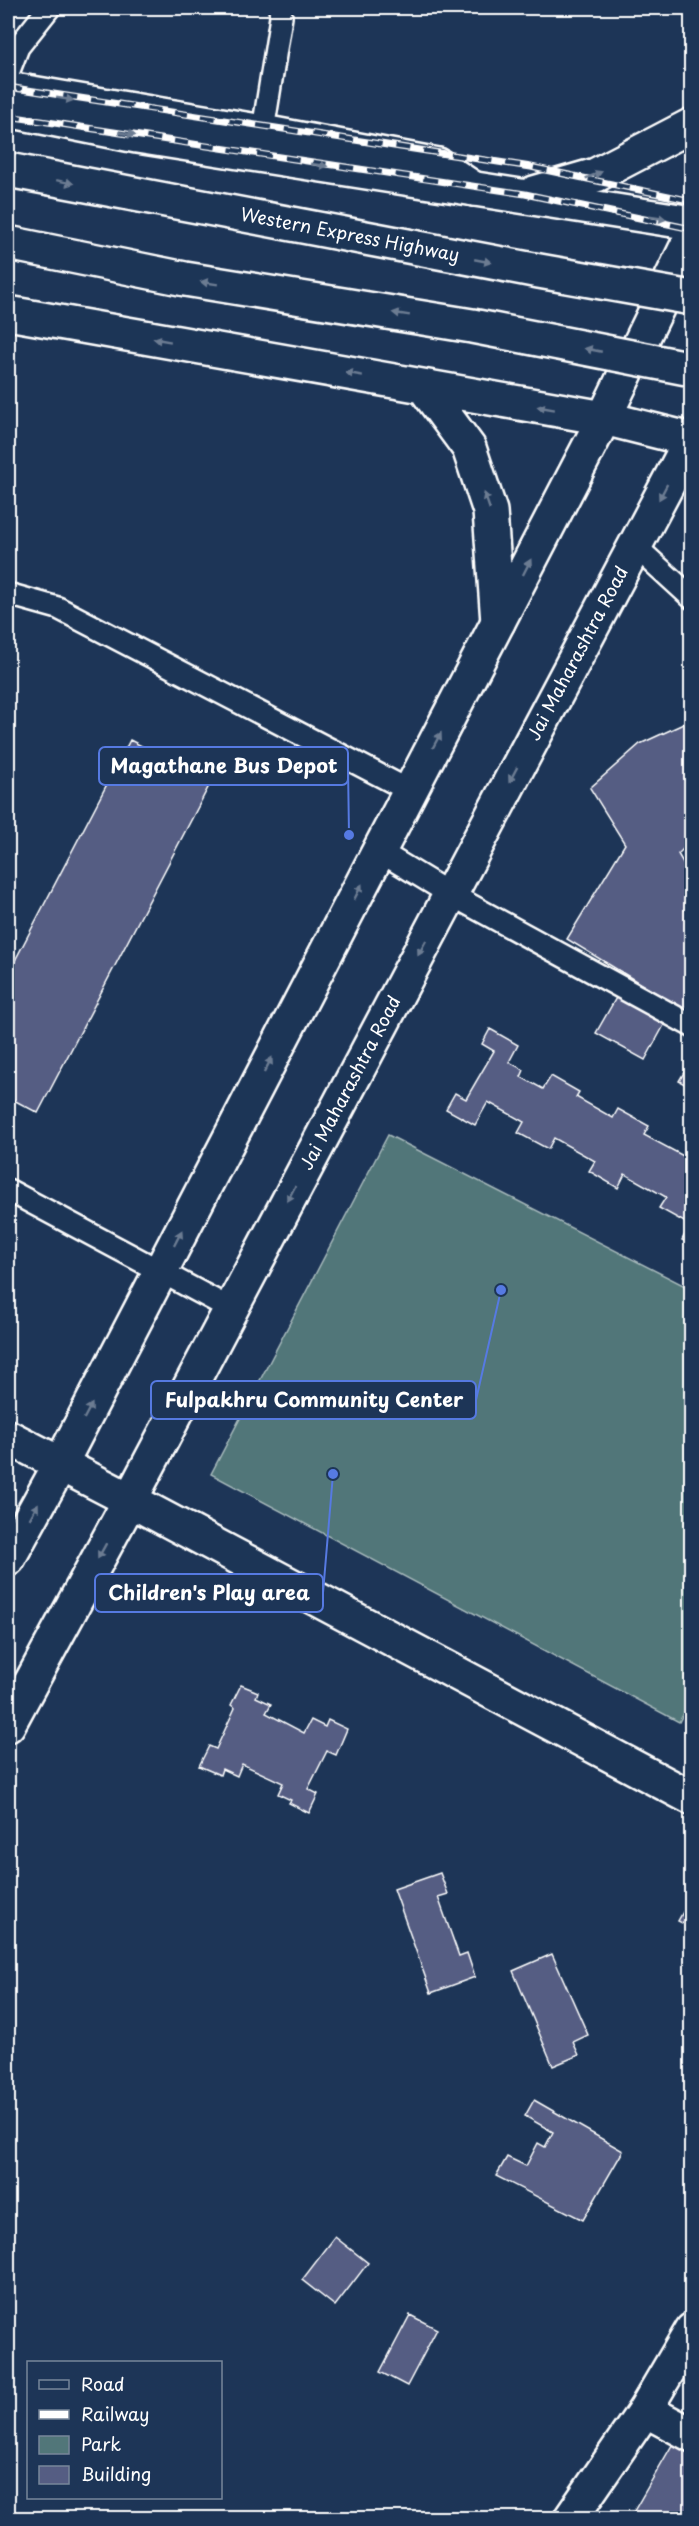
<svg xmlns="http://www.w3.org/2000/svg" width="699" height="2526" font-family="'Playpen Sans',sans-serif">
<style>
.green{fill:#517679;stroke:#a8babc;stroke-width:1.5}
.building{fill:#555d83;stroke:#fff;stroke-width:1.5}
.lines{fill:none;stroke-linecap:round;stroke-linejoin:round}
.lane-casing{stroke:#fff;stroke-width:26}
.street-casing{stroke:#fff;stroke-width:38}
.secondary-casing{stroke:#fff;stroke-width:38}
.highway-casing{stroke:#fff;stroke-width:38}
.lane{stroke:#1d3557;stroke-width:21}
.street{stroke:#1d3557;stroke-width:33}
.secondary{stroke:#1d3557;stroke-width:33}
.highway{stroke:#1d3557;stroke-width:33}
.rail-casing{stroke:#fff;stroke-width:7}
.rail{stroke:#1d3557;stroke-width:4.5;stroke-dasharray:14;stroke-linecap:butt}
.highway-bridge-casing{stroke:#fff;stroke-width:38;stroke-linecap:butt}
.highway-bridge{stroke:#1d3557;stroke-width:33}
.oneway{fill:#6c7c92}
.labels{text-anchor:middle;stroke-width:4.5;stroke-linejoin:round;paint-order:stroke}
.street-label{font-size:18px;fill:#fff;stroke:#1d3557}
.leader{fill:none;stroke:#567ae2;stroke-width:2}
.callout-dot{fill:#567ae2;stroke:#1d3557;stroke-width:2}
.callout{fill:#1d3557;stroke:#567ae2;stroke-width:2}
.callout-label{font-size:20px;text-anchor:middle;font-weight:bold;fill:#fff}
</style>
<rect width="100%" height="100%" fill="#1d3557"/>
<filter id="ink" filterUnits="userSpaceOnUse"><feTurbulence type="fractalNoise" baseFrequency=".0167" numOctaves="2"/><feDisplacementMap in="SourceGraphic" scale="12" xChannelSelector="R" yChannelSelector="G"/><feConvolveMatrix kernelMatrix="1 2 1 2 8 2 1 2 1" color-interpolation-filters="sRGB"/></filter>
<g filter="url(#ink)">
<path class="green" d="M 388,1135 L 691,1289 L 692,1698 L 679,1722 L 211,1474 Z"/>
<path class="building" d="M 692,720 L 692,840 L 678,854 L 692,878 L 692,899 L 685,910 L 692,914 L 692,1015 L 567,939 L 625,844 L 590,788 L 640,744 Z
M 130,740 L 211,782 L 38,1113 L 8,1097 L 8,974 Z
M 621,989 L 669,1016 L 645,1060 L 596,1033 Z
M 490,1029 L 518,1045 L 509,1062 L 524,1070 L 521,1077 L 543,1089 L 551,1076 L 579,1092 L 576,1097 L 613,1118 L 618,1109 L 649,1126 L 644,1135 L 687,1158 L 692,1150 L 692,1245 L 682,1240 L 690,1225 L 659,1208 L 666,1197 L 625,1174 L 618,1188 L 589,1171 L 595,1161 L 554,1138 L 548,1149 L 518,1133 L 524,1122 L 488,1102 L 475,1125 L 446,1109 L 455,1093 L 466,1099 L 494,1051 L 482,1044 Z
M 692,1059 L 692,1088 L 679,1081 Z
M 241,1685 L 258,1692 L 256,1697 L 271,1704 L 266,1713 L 304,1733 L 311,1720 L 325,1727 L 328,1720 L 347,1729 L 336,1755 L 327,1751 L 308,1789 L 318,1794 L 309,1813 L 289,1803 L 291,1800 L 278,1794 L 283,1783 L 242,1764 L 237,1776 L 222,1769 L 220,1775 L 199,1766 L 209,1746 L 216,1749 L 235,1708 L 231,1705 Z
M 440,1873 L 448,1894 L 438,1897 L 459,1956 L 467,1953 L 475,1977 L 431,1993 L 394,1889 Z
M 692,1896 L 692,1928 L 678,1921 Z
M 552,1954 L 588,2035 L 573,2042 L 579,2055 L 553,2066 L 513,1971 Z
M 534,2100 L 623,2151 L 583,2220 L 496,2176 L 507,2157 L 526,2166 L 538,2143 L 545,2147 L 553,2132 L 525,2116 Z
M 335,2237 L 368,2263 L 335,2306 L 302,2280 Z
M 410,2315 L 437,2329 L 407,2386 L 380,2372 Z
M 675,2440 L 692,2449 L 692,2518 L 630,2518 Z"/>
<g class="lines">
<g class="lane-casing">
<path id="lane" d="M 8,73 L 18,47 L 49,8
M 261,143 L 281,17 L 280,8
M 634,545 L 692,598
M 8,594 L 58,608 L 410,791
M 379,851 L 450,894 L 692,1026
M 8,1190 L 231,1309"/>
</g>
<g class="street-casing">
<path id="street" d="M 8,1559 L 61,1463
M 8,1725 L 130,1500 L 692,1798
M 645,2410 L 692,2435
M 571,2518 L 645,2410 L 692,2330"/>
</g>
<g class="secondary-casing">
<g id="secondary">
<path d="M 8,89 L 263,132 L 438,165 L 474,189"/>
<path id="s1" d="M 8,1437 L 130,1500 L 692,438"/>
<path d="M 61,1463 L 604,418 L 692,236"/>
</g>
</g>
<g class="highway-casing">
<path id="highway" d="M 8,110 L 137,136 L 692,223
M 534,193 L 596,175 L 692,125
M 8,313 L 604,418 L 692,440
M 424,387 L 469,448 L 490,511 L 498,622"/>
</g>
<use href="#lane" class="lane"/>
<use href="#street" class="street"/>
<use href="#secondary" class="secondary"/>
<use href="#highway" class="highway"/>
<g class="rail-casing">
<path id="rail" d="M 8,87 L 531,167 L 692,201
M 8,116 L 525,194 L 692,229"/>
</g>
<use href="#rail" class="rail"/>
<g class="highway-bridge-casing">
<g id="highway-bridge">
<path id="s2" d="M 8,170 L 539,271 L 692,298"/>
<path d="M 8,243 L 185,279 L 472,326 L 692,369"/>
</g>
</g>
<use href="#highway-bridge" class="highway-bridge"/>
</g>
<defs><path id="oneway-solid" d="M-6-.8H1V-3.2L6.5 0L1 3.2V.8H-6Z" transform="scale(1.5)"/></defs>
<g class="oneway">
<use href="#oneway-solid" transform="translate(65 99) rotate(9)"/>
<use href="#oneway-solid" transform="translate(127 134) rotate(11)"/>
<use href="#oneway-solid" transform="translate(319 165) rotate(9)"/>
<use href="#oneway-solid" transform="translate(594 175) rotate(-22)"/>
<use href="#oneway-solid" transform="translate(65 182) rotate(12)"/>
<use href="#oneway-solid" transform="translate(658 218) rotate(9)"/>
<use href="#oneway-solid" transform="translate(483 261) rotate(11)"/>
<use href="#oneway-solid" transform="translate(209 283) rotate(-171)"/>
<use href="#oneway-solid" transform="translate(401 314) rotate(-171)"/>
<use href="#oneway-solid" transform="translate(162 340) rotate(-170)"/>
<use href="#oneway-solid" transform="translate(593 350) rotate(-169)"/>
<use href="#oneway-solid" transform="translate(354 374) rotate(-170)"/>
<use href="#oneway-solid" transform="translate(546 408) rotate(-170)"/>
<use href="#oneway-solid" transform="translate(663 492) rotate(118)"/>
<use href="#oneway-solid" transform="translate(487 501) rotate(-109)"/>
<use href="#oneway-solid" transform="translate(527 567) rotate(-63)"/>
<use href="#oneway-solid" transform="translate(437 740) rotate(-62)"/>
<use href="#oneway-solid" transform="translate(513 775) rotate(118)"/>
<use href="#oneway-solid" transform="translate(358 892) rotate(-63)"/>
<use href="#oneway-solid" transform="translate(422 948) rotate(118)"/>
<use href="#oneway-solid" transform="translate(268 1065) rotate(-63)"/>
<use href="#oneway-solid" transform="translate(291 1194) rotate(118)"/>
<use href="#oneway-solid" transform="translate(178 1238) rotate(-63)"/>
<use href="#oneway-solid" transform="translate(88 1411) rotate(-62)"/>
<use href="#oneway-solid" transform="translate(34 1511) rotate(-61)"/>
<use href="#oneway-solid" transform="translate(102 1551) rotate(119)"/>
</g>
</g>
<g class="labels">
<g class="street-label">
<text dy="6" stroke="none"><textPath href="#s2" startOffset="348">Western Express Highway</textPath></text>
<text dy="6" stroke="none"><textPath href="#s1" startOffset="1095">Jai Maharashtra Road</textPath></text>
<text dy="6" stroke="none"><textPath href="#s1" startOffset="609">Jai Maharashtra Road</textPath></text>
</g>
</g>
<path class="leader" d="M349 835L348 766M501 1290L476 1400M333 1474L323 1593"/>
<g class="callout-dot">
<circle cx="349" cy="835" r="6"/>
<circle cx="501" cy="1290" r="6"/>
<circle cx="333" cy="1474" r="6"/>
</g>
<g class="callout">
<rect x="99" y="747" width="249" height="38" rx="6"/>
<rect x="151" y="1381" width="325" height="38" rx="6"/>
<rect x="95" y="1574" width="228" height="38" rx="6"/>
</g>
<g class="callout-label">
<text x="224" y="773">Magathane Bus Depot</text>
<text x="314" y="1407">Fulpakhru Community Center</text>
<text x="209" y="1600">Children's Play area</text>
</g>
<rect width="699" height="2526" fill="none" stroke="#1d3557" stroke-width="30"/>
<rect x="15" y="15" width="669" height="2496" fill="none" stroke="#fff" stroke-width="2" filter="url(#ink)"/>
<rect x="27" y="2361" width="195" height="138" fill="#1d3557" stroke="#77869a" stroke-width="1.5"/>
<rect x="39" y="2380" width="30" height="9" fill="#1d3557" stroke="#77869a" stroke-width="1.5"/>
<text x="81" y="2391" font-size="18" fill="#ffffff">Road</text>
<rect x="39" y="2410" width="30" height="9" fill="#ffffff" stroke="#77869a" stroke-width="1.5"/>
<text x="81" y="2421" font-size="18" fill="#ffffff">Railway</text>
<rect x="39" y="2436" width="30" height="18" fill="#517679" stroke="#77869a" stroke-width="1.5"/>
<text x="81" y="2451" font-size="18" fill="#ffffff">Park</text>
<rect x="39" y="2466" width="30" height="18" fill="#555d83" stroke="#77869a" stroke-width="1.5"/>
<text x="81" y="2481" font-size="18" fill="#ffffff">Building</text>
</svg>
